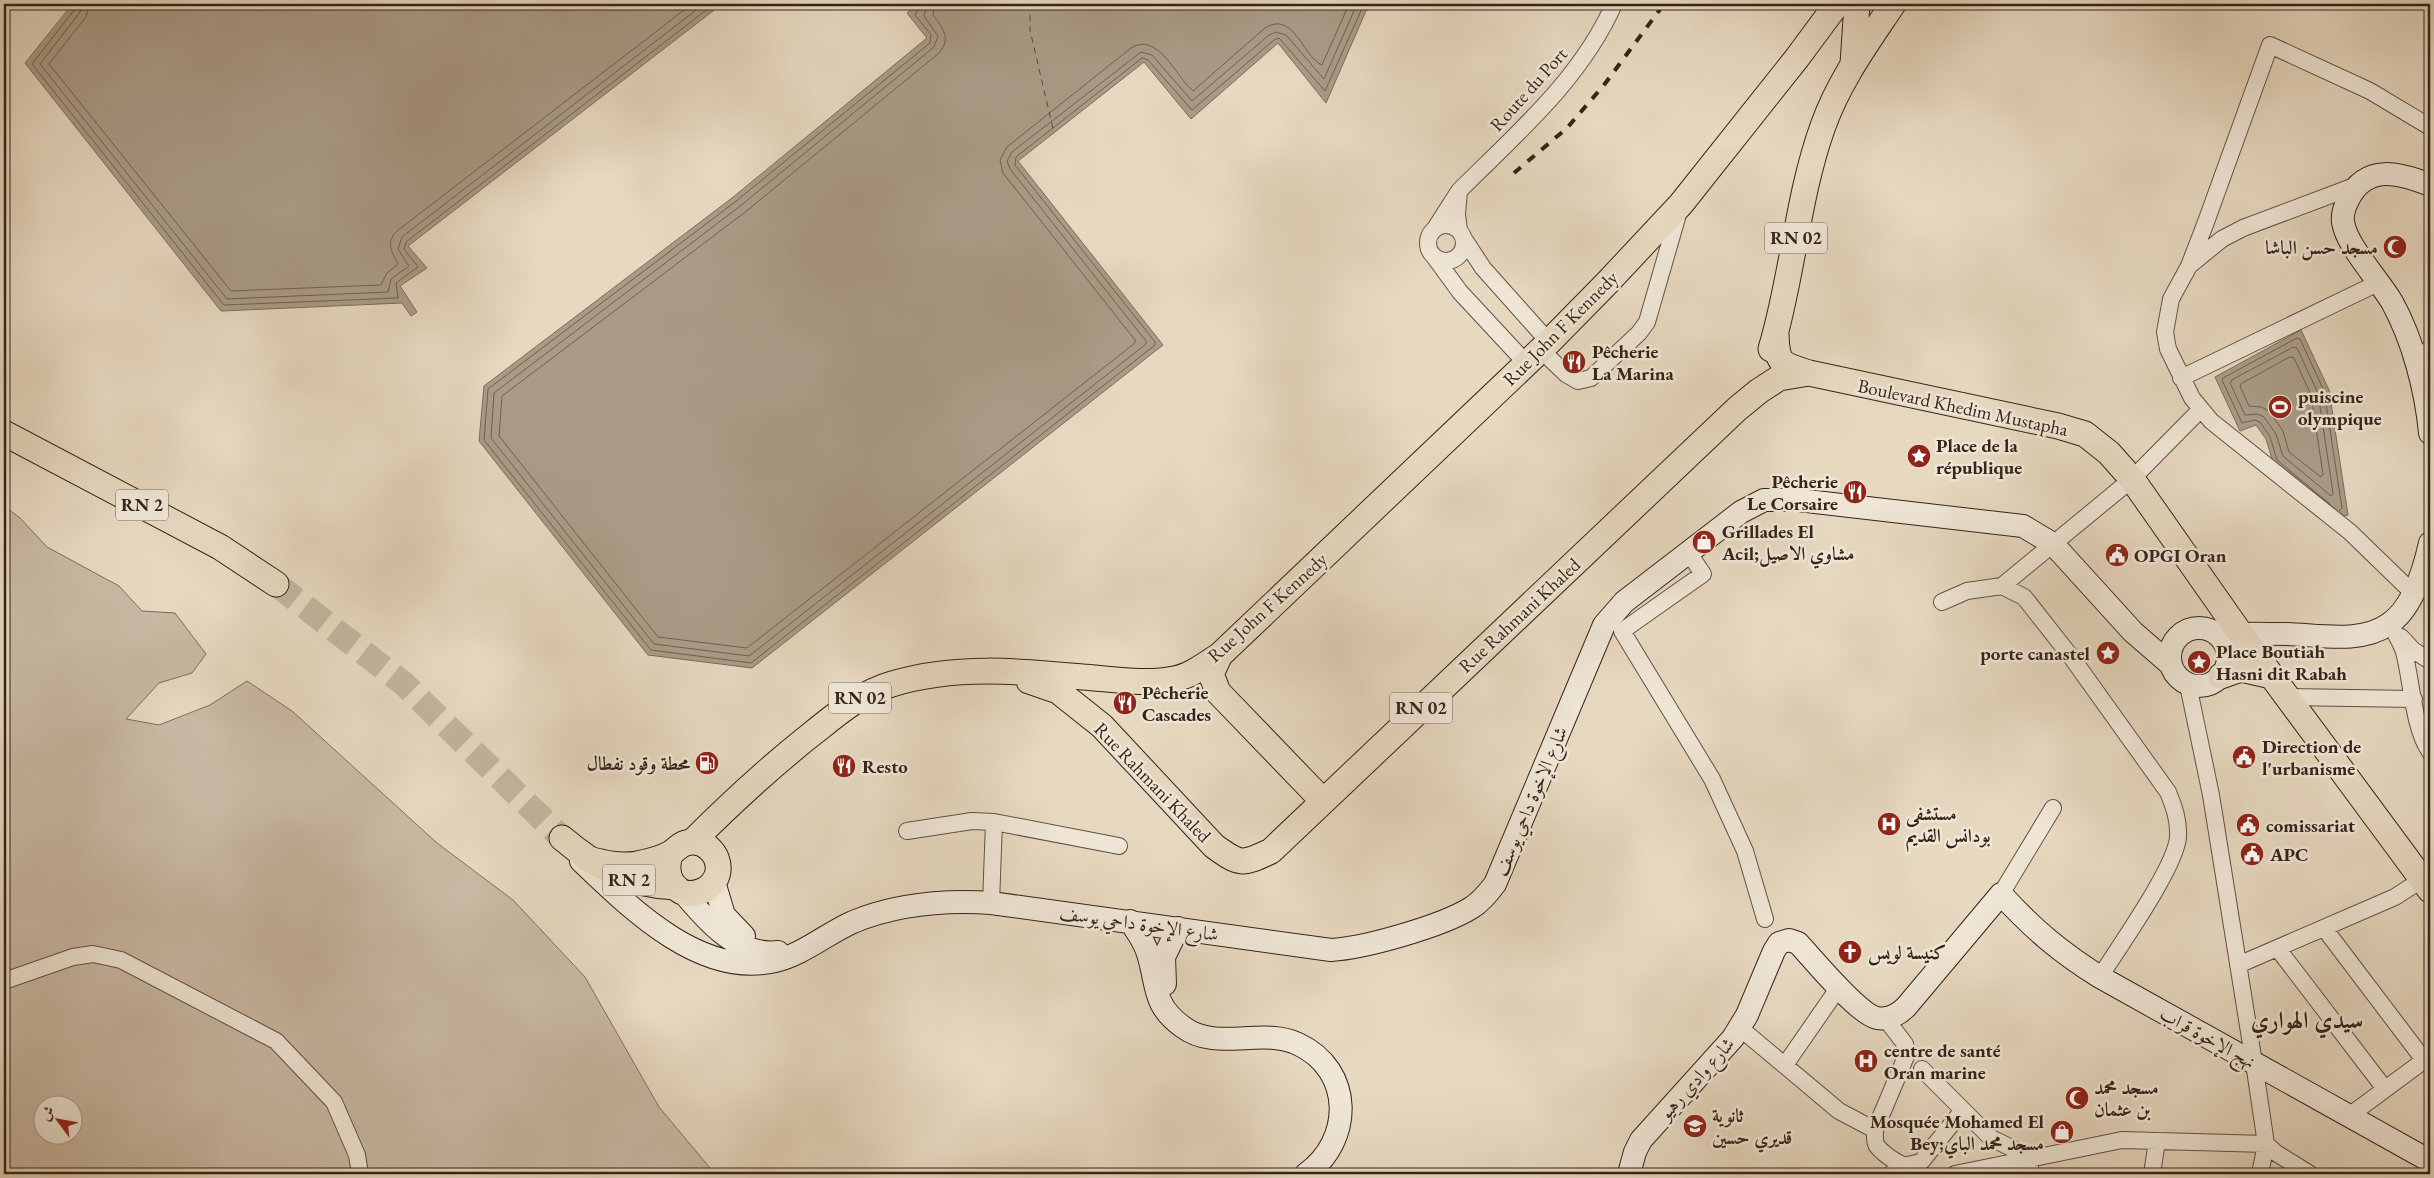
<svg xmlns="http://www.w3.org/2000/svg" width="2434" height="1178" font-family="'EB Garamond',Amiri,serif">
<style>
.green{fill:#c9b9a4;stroke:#7e6e5e;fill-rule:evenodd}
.water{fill:#aa9b87;stroke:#7b6b5b}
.pier{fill:#e7d8c0}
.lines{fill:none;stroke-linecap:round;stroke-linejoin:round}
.shore{stroke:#6f6050;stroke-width:1}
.ferry{stroke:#57483a;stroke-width:1;stroke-dasharray:6 5;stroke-linecap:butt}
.primary-tunnel{stroke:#c3b49f;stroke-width:25;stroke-dasharray:25 12;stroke-linecap:butt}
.street-casing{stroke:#615143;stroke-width:18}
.secondary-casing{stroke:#342419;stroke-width:24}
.primary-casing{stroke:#342419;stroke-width:27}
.street{stroke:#efe6d6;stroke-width:16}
.secondary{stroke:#efe6d6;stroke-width:22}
.primary{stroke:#e7d8c0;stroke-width:25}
.rail{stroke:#342419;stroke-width:4;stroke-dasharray:9 9;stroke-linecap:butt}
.labels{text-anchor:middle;stroke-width:5;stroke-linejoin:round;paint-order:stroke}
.shield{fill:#efe6d6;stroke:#6c5e52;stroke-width:1}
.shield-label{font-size:18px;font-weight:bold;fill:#342419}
.street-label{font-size:19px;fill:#342419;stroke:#efe6d6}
.poi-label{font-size:19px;font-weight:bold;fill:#342419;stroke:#efe6d6;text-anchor:start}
.district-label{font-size:24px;font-weight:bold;fill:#342419;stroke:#efe6d6}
</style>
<rect width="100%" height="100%" fill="#e7d8c0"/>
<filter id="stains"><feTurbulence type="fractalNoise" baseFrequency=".004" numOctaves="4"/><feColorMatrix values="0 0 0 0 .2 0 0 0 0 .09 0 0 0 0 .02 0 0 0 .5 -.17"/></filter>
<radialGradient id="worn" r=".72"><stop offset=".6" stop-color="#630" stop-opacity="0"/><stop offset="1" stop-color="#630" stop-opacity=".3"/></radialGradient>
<path class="green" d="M 4,506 L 20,518 L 47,547 L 119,586 L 142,611 L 175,613 L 206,654 L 192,673 L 159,683 L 126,719 L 159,725 L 210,705 L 247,681 L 292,711 L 437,843 L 513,900 L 585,977 L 659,1107 L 715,1174 L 4,1174 ZM 42,1106 L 72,1106 L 72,1136 L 42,1136 Z"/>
<path class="water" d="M 72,4 L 722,4 L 408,246 L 427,268 L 400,286 L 417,312 L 411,316 L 402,303 L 221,311 L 25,63 Z
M 918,4 L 1369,4 L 1326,103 L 1278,43 L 1191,119 L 1144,62 L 1018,161 L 1163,345 L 752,668 L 648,655 L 479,441 L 484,386 L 732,198 L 927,38 L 907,13 Z
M 2301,330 L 2329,390 L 2348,515 L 2337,517 L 2273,462 L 2266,439 L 2256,425 L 2240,431 L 2215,377 Z"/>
<path class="pier" d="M 69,4 L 72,4 L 24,63 L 23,61 Z"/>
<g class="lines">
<path class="shore" d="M 76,4 L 75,9 L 32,64 L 224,305 L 398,298 L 396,283 L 418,267 L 404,249 L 406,242 L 714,4
M 82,4 L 80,12 L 40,64 L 227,299 L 388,292 L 391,279 L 409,266 L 398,249 L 402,237 L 704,4
M 90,4 L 86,17 L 49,64 L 231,291 L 381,285 L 387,273 L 398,264 C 392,252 385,243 397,231 L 692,4
M 921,4 L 915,15 L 931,35 L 930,43 L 735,202 L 488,389 L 484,440 L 651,650 L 751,663 L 1155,345 L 1155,342 L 1015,165 L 1016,157 L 1142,58 L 1148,60 L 1192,110 L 1274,40 L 1279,38 L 1325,91 L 1364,4
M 927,4 L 924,16 L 938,36 L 934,47 L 739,207 L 494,393 L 491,438 L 654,644 L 749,656 L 1146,344 L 1146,341 L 1010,169 L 1007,161 L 1012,152 L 1141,52 L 1152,55 L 1192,101 L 1269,35 L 1276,32 L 1286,35 L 1324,79 L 1357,4
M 935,4 L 933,15 C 942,27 952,38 939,53 L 744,213 L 502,396 L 499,436 L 658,637 L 747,648 L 1135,343 L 1135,340 L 1003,173 L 1000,160 L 1007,147 L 1131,48 C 1158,31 1176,77 1193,91 L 1265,28 C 1294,10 1302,56 1322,65 L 1349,4
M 2294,347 L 2297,348 L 2318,393 L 2333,493 L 2331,496 L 2283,456 L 2276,434 L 2264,417 L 2257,414 L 2245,415 L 2230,383 L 2232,380 Z
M 2290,357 L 2294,358 L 2311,395 L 2323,474 L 2321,477 L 2289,452 L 2283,431 L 2269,411 L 2261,407 L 2249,406 L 2240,386 L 2241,384 Z
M 2330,504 L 2277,460 L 2270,437 L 2260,422 L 2255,420 L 2242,423 L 2222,380 L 2223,378 L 2297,338 L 2300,339 L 2324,391 L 2342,508 L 2339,511"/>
<path class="ferry" d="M 1030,4 L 1030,30 L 1054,133"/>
<path class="primary-tunnel" d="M 276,584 L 404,684 L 562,838"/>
<g class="street-casing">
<path id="street" d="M 1459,191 C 1516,134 1581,79 1614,4
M1428 243a18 18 0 1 1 36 0a18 18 0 1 1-36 0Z
M 1434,230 L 1459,191 L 1457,214 L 1459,230
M 1464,239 L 1483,268 L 1549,342
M 1433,255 L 1460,292 L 1526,363
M 2190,265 L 2222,239 L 2243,228 L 2360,184
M 1541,350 L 1566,374 L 1578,381 L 1591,378 L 1639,333 L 1647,322 L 1679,211
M 2416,364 L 2430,348
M 2181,378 L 2380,282
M 1688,552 L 1703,574 L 1622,631 L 1712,779 L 1745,851 L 1765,919
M 2002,586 L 2132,479 L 2200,410
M 2413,593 L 2350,532 L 2211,421 L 2192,398 L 2168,349 L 2165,332 L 2171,299 L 2189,266 L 2206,222 L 2270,45 L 2370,91 L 2430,127
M 1942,602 L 1967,591 L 2002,586 L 2024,597 L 2072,658 L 2168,792 C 2174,807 2179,820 2178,837 C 2176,867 2118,948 2100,977
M 2390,624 C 2395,633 2401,642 2404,652 C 2412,682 2413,727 2430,752
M 2401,637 L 2413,650 L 2430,661
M 2188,685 L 2211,795 L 2254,1063 L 2266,1144 L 2260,1174
M 2288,697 L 2414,699
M 907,831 L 972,821 L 994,822 L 1119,846
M 2001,894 L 2053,808
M 991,903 L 994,822
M 2324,928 L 2424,1060
M 2278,949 L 2385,1089
M 2238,965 L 2395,897 L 2429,875
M 4,981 L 73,957 L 93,954 L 121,960 L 276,1041 L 334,1102 L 357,1155 L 360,1174
M 1885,1018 L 1905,1044 L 1907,1054 L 1875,1130 C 1875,1135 1874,1142 1877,1146 C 1887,1159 1908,1168 1922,1174
M 1740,1028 L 1839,1111 L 1875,1130
M 1785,1065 L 1839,987
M 1922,1069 L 1991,1138 L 2030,1157 L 2030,1174
M 2349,1116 L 2430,1056
M 1891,1174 L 1903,1166 L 1921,1162 L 1963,1110
M 1955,1174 L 2122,1140 L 2266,1144 L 2276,1153 L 2310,1174
M 2152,1174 L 2157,1141"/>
</g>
<g class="secondary-casing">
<path id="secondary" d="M 2430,185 C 2400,173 2366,163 2348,200 C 2345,206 2342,215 2343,222 C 2346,245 2379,280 2392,302 C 2413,340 2426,390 2430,433
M2170 657a29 29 0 1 1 58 0a29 29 0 1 1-58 0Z
M 2218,635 C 2241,633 2264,634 2287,634 C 2319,635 2361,644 2389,624 C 2413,608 2424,570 2430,543
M 581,861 C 629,907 701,979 775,961 C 802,955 828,933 853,922 C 897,904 945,900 991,903 L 1331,950 C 1365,948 1442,926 1471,908 C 1481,902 1488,893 1495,884 L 1604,625 L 1624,602 L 1741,512 L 1764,500 L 1798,500 L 2023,526 L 2053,544 L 2133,632 L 2170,664
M 714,882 L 724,915 L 744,936
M 682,891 C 705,919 737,957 778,952
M 1130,921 C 1137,932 1145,942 1148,954 C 1158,986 1152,1005 1183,1027 C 1216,1052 1262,1027 1298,1044 C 1354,1070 1353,1141 1306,1174
M 1165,984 L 1164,957 L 1178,928
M 1629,1174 L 1635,1152 L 1641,1140 L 1733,1038 L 1747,1015 L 1774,951 L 1779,943 L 1789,940 L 1798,943 C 1813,959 1858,1014 1877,1018 C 1888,1020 1898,1015 1906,1007 L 2001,894 C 2033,929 2060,952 2100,977 L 2430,1161"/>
</g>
<g class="primary-casing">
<path id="primary" d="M 1853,64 L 1857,4
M 1776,334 C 1777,365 1781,364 1809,373 L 2058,426 L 2085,434 L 2109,453 L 2132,479 L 2240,633 L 2430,890
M 1771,349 C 1793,276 1797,198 1823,126 C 1839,81 1867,43 1893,4
M 4,433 L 220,547 L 276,584
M 1220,655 L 1211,674 L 1218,692 L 1323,801
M 2221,676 L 2241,669 L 2272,676
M 1029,681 L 1058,691 L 1102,726 L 1214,846 C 1240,865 1242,865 1271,851 L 1737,409 L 1759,391 L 1779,378 L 1809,373
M 562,838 C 596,867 630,886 676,887
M 692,842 C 730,804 770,767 813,733 C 837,714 861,693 892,684 C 954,665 1020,671 1083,677 C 1112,679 1146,685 1174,679 C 1191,676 1206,664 1220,655 L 1549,342 L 1607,283 L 1681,204 L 1797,58 L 1837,4
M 588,859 C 604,863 620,867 637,864 C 647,862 662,859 671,853 C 676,850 679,845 686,843 C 704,838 720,854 718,871 C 717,880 710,888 702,891 C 676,902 661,875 671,853"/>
</g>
<use href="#street" class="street"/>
<use href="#secondary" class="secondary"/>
<use href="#primary" class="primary"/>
<path class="rail" d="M 1514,173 L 1567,128 L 1604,85 L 1664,4"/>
</g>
<defs>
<g id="mosque-disc" transform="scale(1.25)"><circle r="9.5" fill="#8f2418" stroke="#efe6d6"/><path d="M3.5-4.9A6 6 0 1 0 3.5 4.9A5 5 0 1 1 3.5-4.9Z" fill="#fff"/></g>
<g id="restaurant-disc" transform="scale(1.25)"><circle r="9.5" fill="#8f2418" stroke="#efe6d6"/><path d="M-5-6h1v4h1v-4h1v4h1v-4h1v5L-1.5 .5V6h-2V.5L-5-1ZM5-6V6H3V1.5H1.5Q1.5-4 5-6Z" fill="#fff"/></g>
<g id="stadium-disc" transform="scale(1.25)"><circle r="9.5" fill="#8f2418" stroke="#efe6d6"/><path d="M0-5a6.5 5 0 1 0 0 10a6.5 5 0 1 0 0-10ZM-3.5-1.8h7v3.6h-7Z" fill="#fff"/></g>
<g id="sight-disc" transform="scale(1.25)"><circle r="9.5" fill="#8f2418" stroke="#efe6d6"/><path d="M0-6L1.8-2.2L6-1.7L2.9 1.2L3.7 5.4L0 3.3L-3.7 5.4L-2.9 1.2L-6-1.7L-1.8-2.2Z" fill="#fff"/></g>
<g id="shop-disc" transform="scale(1.25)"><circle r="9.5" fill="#8f2418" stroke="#efe6d6"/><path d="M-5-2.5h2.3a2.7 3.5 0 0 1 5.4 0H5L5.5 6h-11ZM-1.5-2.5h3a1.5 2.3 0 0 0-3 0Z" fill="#fff"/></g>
<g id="civic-disc" transform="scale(1.25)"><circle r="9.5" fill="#8f2418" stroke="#efe6d6"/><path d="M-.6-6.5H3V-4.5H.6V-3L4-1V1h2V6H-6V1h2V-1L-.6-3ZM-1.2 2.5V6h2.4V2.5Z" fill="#fff"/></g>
<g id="fuel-disc" transform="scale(1.25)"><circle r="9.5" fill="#8f2418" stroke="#efe6d6"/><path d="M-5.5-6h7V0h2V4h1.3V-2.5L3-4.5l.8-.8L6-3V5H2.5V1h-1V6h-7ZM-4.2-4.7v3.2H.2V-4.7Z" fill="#fff"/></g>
<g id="hospital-disc" transform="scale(1.25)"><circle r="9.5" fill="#8f2418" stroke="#efe6d6"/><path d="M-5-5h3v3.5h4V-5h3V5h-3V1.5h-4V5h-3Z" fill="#fff"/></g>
<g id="church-disc" transform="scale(1.25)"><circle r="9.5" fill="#8f2418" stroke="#efe6d6"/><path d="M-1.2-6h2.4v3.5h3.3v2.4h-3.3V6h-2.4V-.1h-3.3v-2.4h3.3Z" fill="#fff"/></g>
<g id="school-disc" transform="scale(1.25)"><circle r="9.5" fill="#8f2418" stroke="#efe6d6"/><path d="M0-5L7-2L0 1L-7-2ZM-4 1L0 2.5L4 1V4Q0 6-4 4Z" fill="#fff"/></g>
</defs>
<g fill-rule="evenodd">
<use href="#mosque-disc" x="2395" y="247"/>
<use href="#restaurant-disc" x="1574" y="362"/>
<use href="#stadium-disc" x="2280" y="407"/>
<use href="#sight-disc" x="1919" y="456"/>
<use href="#restaurant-disc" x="1855" y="492"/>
<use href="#shop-disc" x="1704" y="542"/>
<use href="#civic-disc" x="2117" y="555"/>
<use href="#sight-disc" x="2108" y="653"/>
<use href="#sight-disc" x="2199" y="662"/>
<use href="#restaurant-disc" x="1125" y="703"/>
<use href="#civic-disc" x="2244" y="757"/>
<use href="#fuel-disc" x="707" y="763"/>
<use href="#restaurant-disc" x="844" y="766"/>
<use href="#hospital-disc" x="1889" y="824"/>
<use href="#civic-disc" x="2248" y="825"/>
<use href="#civic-disc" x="2252" y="854"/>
<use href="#church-disc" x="1850" y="952"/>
<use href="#hospital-disc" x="1866" y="1061"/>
<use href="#mosque-disc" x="2077" y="1098"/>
<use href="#school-disc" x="1695" y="1126"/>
<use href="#shop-disc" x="2062" y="1132"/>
</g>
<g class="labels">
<g class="shield">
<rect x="1765" y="222.5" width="62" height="31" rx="4"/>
<rect x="116" y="489.5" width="52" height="31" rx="4"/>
<rect x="829" y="682.5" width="62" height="31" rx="4"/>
<rect x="1390" y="692.5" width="62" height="31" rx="4"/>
<rect x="603" y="864.5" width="52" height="31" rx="4"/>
</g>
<g class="shield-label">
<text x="1796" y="244">RN 02</text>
<text x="142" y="511">RN 2</text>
<text x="860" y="704">RN 02</text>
<text x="1421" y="714">RN 02</text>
<text x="629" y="886">RN 2</text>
</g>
<g class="street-label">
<text transform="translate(1528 89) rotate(-48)" y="7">Route du Port</text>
<text transform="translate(1560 328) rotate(-45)" y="7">Rue John F Kennedy</text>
<text transform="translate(1963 407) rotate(12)" y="7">Boulevard Khedim Mustapha</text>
<text transform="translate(1267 607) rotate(-42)" y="7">Rue John F Kennedy</text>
<text transform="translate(1519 615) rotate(-43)" y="7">Rue Rahmani Khaled</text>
<text transform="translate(1153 782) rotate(46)" y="7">Rue Rahmani Khaled</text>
<text transform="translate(1530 801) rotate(-67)" y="7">شارع الإخوة داحي يوسف</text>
<text transform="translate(1139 923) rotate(8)" y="7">شارع الإخوة داحي يوسف</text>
<text transform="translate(2208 1037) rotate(29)" y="7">نهج الإخوة قراب</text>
<text transform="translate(1696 1078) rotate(-48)" y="7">شارع وادي رهيو</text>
</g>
<g class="poi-label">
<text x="2378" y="254" text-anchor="end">مسجد حسن الباشا</text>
<text x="1592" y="358">Pêcherie<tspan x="1592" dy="22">La Marina</tspan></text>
<text x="2298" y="403">puiscine<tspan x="2298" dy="22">olympique</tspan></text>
<text x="1936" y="452">Place de la<tspan x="1936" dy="22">république</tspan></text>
<text x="1838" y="488" text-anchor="end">Pêcherie<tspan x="1838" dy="22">Le Corsaire</tspan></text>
<text x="1722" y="538">Grillades El<tspan x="1722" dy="22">Acil;مشاوي الاصيل</tspan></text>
<text x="2134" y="562">OPGI Oran</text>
<text x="2216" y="658">Place Boutiah<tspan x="2216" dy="22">Hasni dit Rabah</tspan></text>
<text x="2090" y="660" text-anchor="end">porte canastel</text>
<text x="1142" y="699">Pêcherie<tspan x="1142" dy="22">Cascades</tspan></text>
<text x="2262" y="753">Direction de<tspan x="2262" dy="22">l'urbanisme</tspan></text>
<text x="690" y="770" text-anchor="end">محطة وقود نفطال</text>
<text x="862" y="773">Resto</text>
<text x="1906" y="820">مستشفى<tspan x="1906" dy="22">بودانس القديم</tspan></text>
<text x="2266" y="832">comissariat</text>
<text x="2270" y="861">APC</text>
<text x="1868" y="959">كنيسة لويس</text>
<text x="1884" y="1057">centre de santé<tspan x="1884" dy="22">Oran marine</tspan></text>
<text x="2094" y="1094">مسجد محمد<tspan x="2094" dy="22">بن عثمان</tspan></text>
<text x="1712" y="1122">ثانوية<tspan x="1712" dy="22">قديري حسين</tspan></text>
<text x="2044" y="1128" text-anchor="end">Mosquée Mohamed El<tspan x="2044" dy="22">Bey;مسجد محمد الباي</tspan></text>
</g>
<g class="district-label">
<text x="2307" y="1028">سيدي الهواري</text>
</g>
</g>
<rect width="2434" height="1178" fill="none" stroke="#e7d8c0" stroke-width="20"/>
<rect x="5" y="5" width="2424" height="1168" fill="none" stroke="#342419" stroke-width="2.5"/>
<rect x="10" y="10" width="2414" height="1158" fill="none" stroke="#342419"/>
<g transform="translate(58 1120) rotate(302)"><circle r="24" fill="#efe6d6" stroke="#a4988a"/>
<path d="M0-4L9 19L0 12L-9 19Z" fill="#8f2418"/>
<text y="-8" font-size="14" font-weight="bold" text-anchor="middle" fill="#342419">ش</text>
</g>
<rect width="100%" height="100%" filter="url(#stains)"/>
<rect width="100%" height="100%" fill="url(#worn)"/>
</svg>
